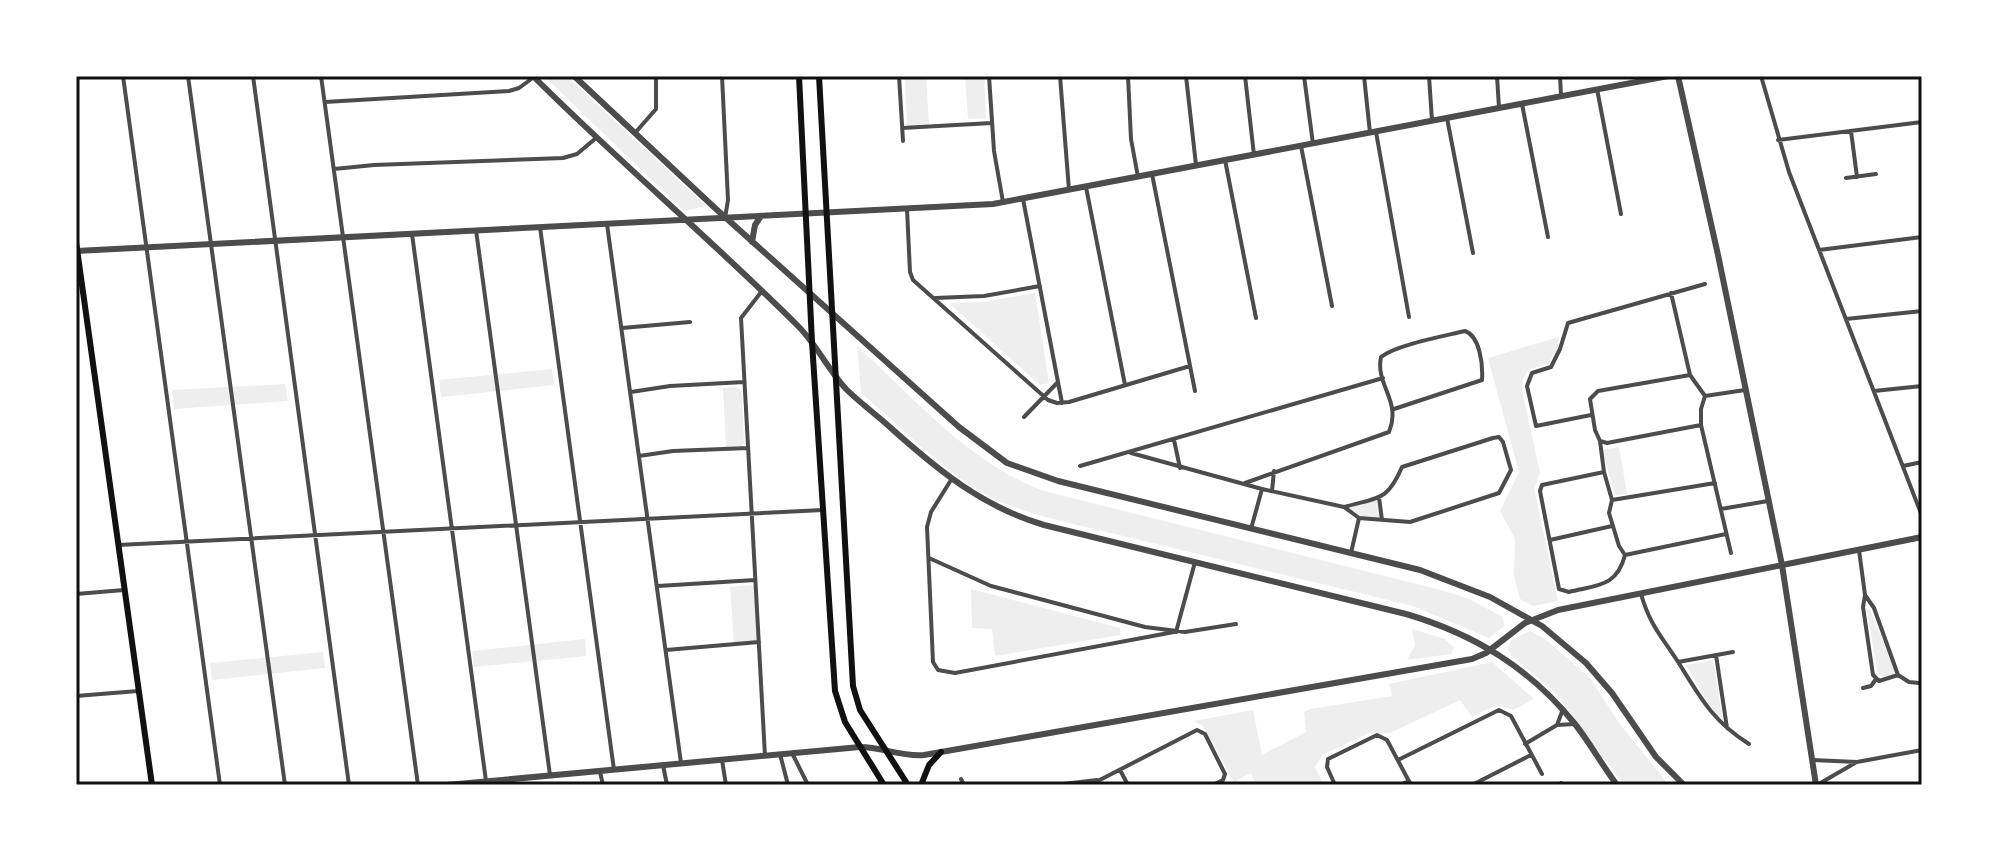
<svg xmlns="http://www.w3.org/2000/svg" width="1998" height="861" font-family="'Source Sans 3',sans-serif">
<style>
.green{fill:#eee}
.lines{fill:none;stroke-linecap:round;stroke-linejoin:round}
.minor{stroke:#4c4c4c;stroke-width:4}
.tertiary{stroke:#4c4c4c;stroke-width:6}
.secondary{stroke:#111;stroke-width:6}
.neatline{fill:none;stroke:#111;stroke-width:3}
</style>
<rect width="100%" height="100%" fill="#fff"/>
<path class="green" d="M 544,76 L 567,76 L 706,206 L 684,211 Z
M 905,76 L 926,76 L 929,124 L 907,126 Z
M 965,76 L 984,76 L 986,118 L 968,119 Z
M 1035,293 L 1049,383 L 1040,385 L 949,303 L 983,302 Z
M 1559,337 L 1557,350 L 1549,363 L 1528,370 L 1523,380 L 1522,390 L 1540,473 L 1534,488 L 1558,601 L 1533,606 L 1520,599 L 1514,575 L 1515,539 L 1500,511 L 1519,472 L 1488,358 Z
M 857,346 C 914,398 970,464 1044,491 L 1433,588 L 1467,598 L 1503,617 L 1504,626 L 1489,638 L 1413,606 L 1057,520 C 1032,513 1004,506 981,492 C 938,466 900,426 861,393 Z
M 552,369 L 554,385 L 441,397 L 439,380 Z
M 285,384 L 288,401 L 174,409 L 172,390 Z
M 737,387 L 742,392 L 744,443 L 742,446 L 726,447 L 723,388 Z
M 1619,447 L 1627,494 L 1615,495 L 1602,450 Z
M 1379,497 L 1382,520 L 1359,518 L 1344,507 Z
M 751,585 L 754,587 L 757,638 L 756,641 L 734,643 L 730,587 Z
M 971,589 L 1120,628 L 1120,635 L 995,656 L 992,629 L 972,628 Z
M 1870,609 L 1895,672 L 1892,676 L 1880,676 L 1877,671 L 1867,610 Z
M 1412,629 L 1445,639 L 1454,648 L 1451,654 L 1407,660 L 1415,645 Z
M 1530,631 L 1545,639 L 1590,678 L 1619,723 L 1669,785 L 1623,784 L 1555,692 L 1511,656 L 1508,648 L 1511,640 Z
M 585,639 L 586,656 L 474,667 L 472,651 Z
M 323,652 L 325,668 L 212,680 L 210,663 Z
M 1713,660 L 1723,721 L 1708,703 L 1686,665 Z
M 1492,662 L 1534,699 L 1513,710 C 1497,702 1487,709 1472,717 L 1460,700 L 1390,733 L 1369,733 L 1322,755 L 1315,767 L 1324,785 L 1256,785 L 1251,773 L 1234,782 L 1203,726 L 1194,721 L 1253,710 L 1262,755 L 1306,732 L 1304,712 L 1310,709 L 1392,696 L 1389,684 Z"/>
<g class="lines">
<path class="minor" d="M 123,76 L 220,785
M 188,76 L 285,785
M 253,76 L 349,785
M 321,76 L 418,785
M 722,76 L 728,200 L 725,218
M 899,76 L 903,141
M 989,76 L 994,151 L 1003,202
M 1060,76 L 1069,190
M 1128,76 L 1131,139 L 1138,177
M 1186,76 L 1196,165
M 1245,76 L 1254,155
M 1304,76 L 1313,144
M 1364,76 L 1370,133
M 1429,76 L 1432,121
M 1497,76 L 1499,108
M 1560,76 L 1561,96
M 1761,76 L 1789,172 L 1922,516
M 1597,89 L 1621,214
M 325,102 L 509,91 L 519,88 L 534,77
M 1522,104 L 1548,237
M 1447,118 L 1473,253
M 902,128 L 992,123
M 1851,131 L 1857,177
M 1376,132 L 1409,317
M 635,133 L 656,109 L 656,76
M 1778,140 L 1922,122
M 1301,146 L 1332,306
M 1225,160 L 1256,318
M 334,169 L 374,165 L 563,158 L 577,154 L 596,138
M 1152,174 L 1195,391
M 1846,178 L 1876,174
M 1086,187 L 1125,385
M 1023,199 L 1062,403
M 907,209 L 910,272 L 913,280 L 1048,400 L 1057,403 L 1069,402 L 1190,366
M 607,224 L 681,763
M 540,227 L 614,770
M 476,230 L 550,775
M 412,234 L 486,781
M 1819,250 L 1922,237
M 762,291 L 741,318 L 765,756
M 1671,293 L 1690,375 L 1705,396
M 935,298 L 984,296 L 1040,286
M 1846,319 L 1922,311
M 622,328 L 690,322
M 1690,375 L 1598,391 L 1590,399 L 1595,430 L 1600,441 L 1607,443 L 1701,425
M 1874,391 L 1922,386
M 631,392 L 670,386 L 744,382
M 1705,396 L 1701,409 L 1701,425 L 1731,553
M 1705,396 L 1745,390
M 1591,415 L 1536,426 L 1527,386 L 1532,373 L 1551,367 L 1560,349 L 1568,323 L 1705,284
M 1024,417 L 1058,382
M 1174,440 L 1180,468
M 1600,441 L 1604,472 L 1612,500 L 1609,513 L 1619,546 L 1625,555 C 1617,587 1597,585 1569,592 L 1559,589 L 1540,491 L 1542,485 L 1604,472
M 1131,453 L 1262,489 L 1344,507 L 1359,518 L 1410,522 L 1499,493 L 1511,470 L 1503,442 L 1499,437 L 1493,438 L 1402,467 C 1387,502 1378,497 1344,507
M 639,456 L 673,451 L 748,448
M 1080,466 L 1383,378
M 1903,466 L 1922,462
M 951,480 L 931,512 L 927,527 L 933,662 L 938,670 L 955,673 L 1174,632
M 1245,483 L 1389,432 C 1402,401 1375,385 1381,357 C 1395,345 1445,336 1465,331 C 1480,336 1483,365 1482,380 L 1394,409
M 1272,491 L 1274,471
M 1379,497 L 1382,520
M 1612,500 L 1715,483
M 1721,509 L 1768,501
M 1251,529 L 1262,489
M 1550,540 L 1612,526
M 118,545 L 823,510
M 1859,550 L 1865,595 L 1863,607 L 1873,675 L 1879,681 L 1898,675
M 1351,553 L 1359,518
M 1625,555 L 1726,534
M 929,558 L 991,586 L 1145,627 L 1185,632 L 1236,624
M 658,586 L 755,580
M 76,594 L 124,590
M 1641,594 C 1650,626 1663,638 1680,665 C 1701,699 1714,722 1749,744
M 1865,595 L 1874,608 L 1898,675 L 1909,682 L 1919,683
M 1176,632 L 1195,562
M 666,650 L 759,642
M 1716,655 L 1727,728
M 1678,662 L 1733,652
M 1863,688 L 1871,686 L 1876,679
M 76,696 L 138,691
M 1557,725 L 1563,709
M 1525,744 L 1557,725 L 1575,724
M 792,753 L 808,785
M 780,754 L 788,785
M 722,760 L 726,785
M 1398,760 L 1499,710 L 1511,716 L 1542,774
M 1812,760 L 1857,762 L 1922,750
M 663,765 L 667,785
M 1120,770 L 1128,785
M 600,772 L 603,785
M 961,779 L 964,785
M 1561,783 L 1562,785
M 1055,785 L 1097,780
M 1090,785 L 1197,730 L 1205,734 L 1225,774 L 1223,780 L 1213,785
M 1335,785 L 1327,767 L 1328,759 L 1377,735 L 1387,740 L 1411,785
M 1400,785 L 1409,781
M 1472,785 L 1531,755
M 1817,785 L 1855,763"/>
<path class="tertiary" d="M 533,76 C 619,162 712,240 798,326 C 817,345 828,370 846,389 C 860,403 877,415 892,429 C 939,471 983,507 1044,525 L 1406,614 C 1474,634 1530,668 1575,724 C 1590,743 1602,765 1617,785
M 574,76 L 716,209 L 959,427 L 1007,463 L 1058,481 L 1420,570 L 1490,597 L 1542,626 L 1586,663 L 1612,693 L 1656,757 L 1684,785
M 1678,76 L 1718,255 L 1782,565 L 1816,785
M 752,242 L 755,225 L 761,216
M 76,251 L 993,204 L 1668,76
M 447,785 L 860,747 C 882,747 901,757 924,755 L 1472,659 L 1486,653 L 1525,623 L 1558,610 L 1922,537"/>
<path class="secondary" d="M 799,76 L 812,342 L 835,691 L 845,722 L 884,785
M 819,76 L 853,686 L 860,710 L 908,785
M 76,242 L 152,785
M 921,785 L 929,765 L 941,752"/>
</g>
<rect width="1998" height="861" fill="none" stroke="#ffffff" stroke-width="156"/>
<rect x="78" y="78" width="1842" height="705" class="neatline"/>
</svg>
